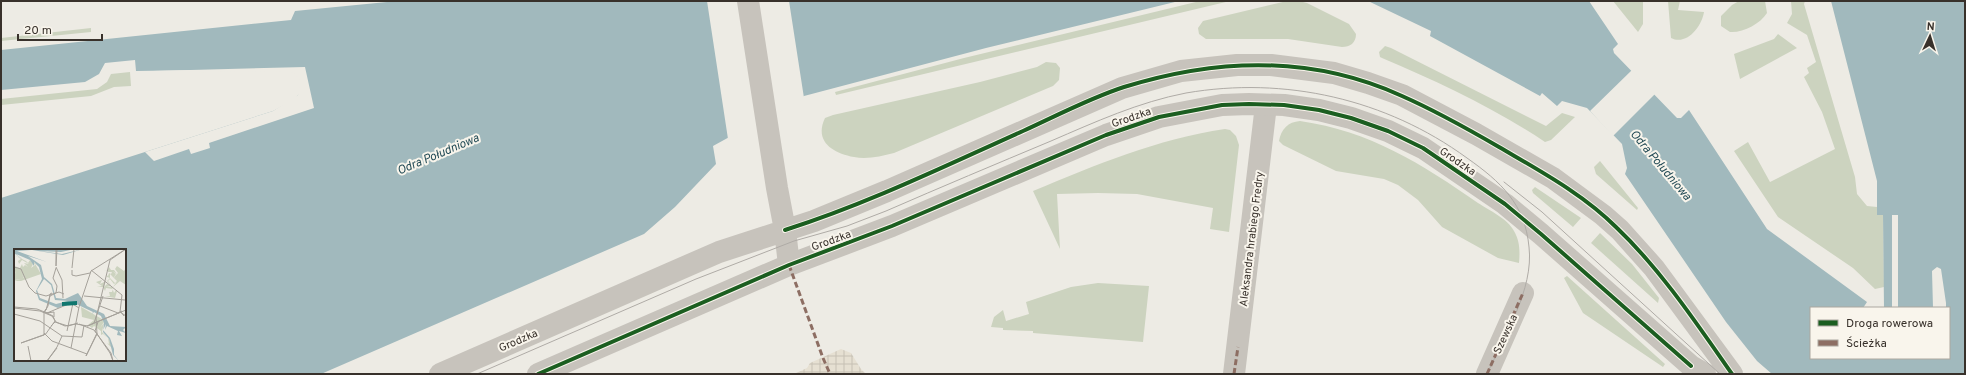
<svg xmlns="http://www.w3.org/2000/svg" width="1966" height="375" font-family="Overpass,sans-serif">
<style>
.grass{fill:#ccd3bf}
.plaza{fill:url(#plaza-grid)}
.water{fill:#a1b9bd;fill-rule:evenodd}
.pier{fill:#edebe4}
.lines{fill:none;stroke-linecap:round;stroke-linejoin:round}
.minor{stroke:#c7c3bc;stroke-width:22}
.tertiary{stroke:#c7c3bc;stroke-width:22}
.tram{stroke:#afaba6;stroke-width:1}
.quiet{stroke:#8d6e63;stroke-width:3;stroke-dasharray:6 3;stroke-linecap:butt}
.cycleway-casing{stroke:#f9f5ec;stroke-width:6}
.cycleway{stroke:#1b5e20;stroke-width:4}
.labels{text-anchor:middle;stroke-width:4;stroke-linejoin:round;paint-order:stroke}
.street-label{font-size:11px;fill:#38312b;stroke:#f9f5ec}
.water-label{font-size:12px;font-style:italic;fill:#234b56;stroke:#f9f5ec}
.inset-road{fill:none;stroke:#a5a19a;stroke-width:1}
.view{fill:#0f766e;fill-opacity:0.15;stroke:#0f766e;stroke-width:2}
.inset-edge{fill:none;stroke:#38312b;stroke-width:2}
</style>
<defs>
<pattern id="plaza-grid" width="8" height="8" patternUnits="userSpaceOnUse"><rect width="8" height="8" fill="#e6e0d2"/><path d="M0 4h8M4 0v8" fill="none" stroke="#c6c1b4"/></pattern>
</defs>
<rect width="100%" height="100%" fill="#edebe4"/>
<path class="grass" d="M 1200,1 L 1230,1 L 836,95 L 835,92 L 964,58 Z
M 1287,1 L 1299,1 L 1307,3 L 1349,24 L 1356,34 C 1356,43 1350,47 1342,47 L 1288,39 L 1206,39 L 1199,34 L 1198,28 L 1203,21 Z
M 1613,1 L 1643,1 L 1643,24 L 1638,32 Z
M 1668,1 L 1680,1 L 1678,10 L 1704,12 C 1702,26 1687,46 1671,38 Z
M 1739,1 L 1765,1 L 1767,13 C 1760,24 1743,33 1730,32 L 1721,26 L 1721,16 L 1732,5 Z
M 1791,1 L 1805,1 L 1804,4 L 1855,177 L 1857,194 L 1867,206 L 1877,207 L 1878,215 L 1883,215 L 1884,287 L 1875,289 L 1853,268 L 1778,217 L 1734,151 L 1748,142 L 1770,182 L 1835,149 L 1822,112 L 1804,77 L 1809,73 L 1807,68 L 1816,62 L 1807,35 L 1787,23 L 1792,14 Z
M 91,28 L 91,32 L 1,41 L 1,38 Z
M 1778,34 L 1797,48 L 1740,79 L 1734,54 L 1774,39 Z
M 1385,46 L 1391,48 L 1546,126 L 1562,113 L 1575,117 L 1551,140 L 1545,142 C 1494,108 1439,82 1382,58 L 1380,57 L 1379,52 Z
M 1046,62 L 1056,63 L 1060,68 L 1059,80 L 1053,86 L 894,153 C 881,156 867,160 854,157 C 832,153 814,141 825,118 L 833,115 L 980,82 L 1037,67 Z
M 130,72 L 131,86 L 114,87 L 91,96 L 1,105 L 1,99 L 97,89 L 107,82 L 111,74 Z
M 1300,121 C 1370,131 1422,164 1478,203 C 1489,210 1508,219 1514,231 C 1520,241 1520,252 1519,263 L 1498,258 L 1442,227 L 1418,200 L 1398,185 L 1384,179 L 1336,171 L 1283,145 L 1279,141 C 1281,129 1288,122 1300,121 Z
M 1225,129 L 1230,130 L 1236,136 L 1239,145 L 1229,232 L 1210,229 L 1213,208 L 1137,194 L 1098,193 L 1057,194 L 1060,249 L 1033,191 C 1096,165 1157,139 1225,129 Z
M 1600,161 L 1638,208 L 1637,210 L 1596,174 L 1594,167 Z
M 1535,187 L 1581,218 L 1573,227 L 1533,193 L 1532,190 Z
M 1600,233 L 1632,264 L 1659,298 L 1658,303 L 1591,243 Z
M 1567,276 L 1665,364 L 1663,367 L 1583,313 L 1564,278 Z
M 1098,283 L 1149,286 L 1143,342 L 1033,333 L 1033,331 L 1003,330 L 1003,328 L 991,327 L 994,317 L 1003,310 L 1006,321 L 1029,314 L 1026,302 L 1071,287 Z"/>
<path class="plaza" d="M 841,349 L 851,353 L 861,369 L 866,374 L 794,374 L 807,368 L 810,363 Z"/>
<path class="water" d="M 397,1 L 1179,1 L 986,48 L 804,96 L 713,146 L 716,164 L 675,207 L 644,234 L 321,374 L 1,374 L 1,198 L 273,111 L 293,100 L 300,93 L 302,79 L 295,71 L 198,70 L 136,71 L 135,60 L 105,63 L 99,74 L 85,82 L 1,90 L 1,50 L 291,20 L 295,11 ZM 15,250 L 125,250 L 125,360 L 15,360 Z
M 1368,1 L 1589,1 L 1618,44 L 1613,49 L 1614,53 L 1677,118 L 1681,118 L 1689,110 L 1767,229 L 1867,302 L 1863,308 L 1811,308 L 1811,358 L 1949,358 L 1949,308 L 1946,308 L 1946,303 L 1941,269 L 1937,267 L 1932,271 L 1933,308 L 1898,308 L 1898,215 L 1892,215 L 1892,308 L 1884,308 L 1883,215 L 1877,215 L 1877,181 L 1831,1 L 1965,1 L 1965,374 L 1772,374 L 1757,361 L 1726,322 L 1625,174 L 1627,168 L 1622,144 L 1587,108 L 1562,101 L 1557,106 L 1542,93 L 1540,96 L 1430,36 L 1431,31 Z"/>
<path class="pier" d="M 707,1 L 789,1 L 804,98 L 751,128 L 728,139 Z
M 305,67 L 314,108 L 209,143 L 210,148 L 191,154 L 189,149 L 154,161 L 145,152 L 273,111 L 298,95 L 300,86 L 300,80 L 294,73 L 278,71 L 153,73 L 153,71 Z
M 1632,70 L 1655,94 L 1613,136 L 1590,111 Z"/>
<g class="lines">
<path class="minor" d="M 1234,374 L 1266,105
M 1487,374 L 1523,293"/>
<path class="tertiary" d="M 748,1 L 777,188 L 785,230 L 789,265
M 440,374 L 719,252 L 814,221 L 887,191 L 1122,88 L 1181,71 L 1237,65 L 1271,65 L 1334,73 L 1368,83 L 1402,95 L 1476,134 L 1553,178 L 1603,215 L 1620,230 L 1654,268 L 1732,374
M 538,374 L 789,265 L 892,226 L 1106,135 L 1159,117 L 1222,105 L 1249,104 L 1284,105 L 1319,110 L 1351,118 L 1388,131 L 1423,148 L 1505,204 L 1541,234 L 1691,366 L 1705,374"/>
<path class="tram" d="M 1504,182 L 1542,212 L 1720,374
M 477,374 L 696,279 L 794,241 L 847,226 L 886,211 C 941,187 996,164 1051,141 C 1095,122 1139,102 1186,93 C 1285,76 1386,99 1467,158 C 1501,182 1525,204 1529,247 C 1534,289 1504,337 1487,374"/>
<path class="quiet" d="M 789,265 L 823,358 L 830,374
M 1234,374 L 1238,347
M 1487,374 L 1523,293"/>
<g class="cycleway-casing">
<path id="cycleway" d="M 785,230 C 867,204 945,166 1023,131 C 1056,116 1090,98 1124,87 C 1217,58 1312,55 1402,96 C 1436,111 1468,129 1499,147 C 1540,171 1583,194 1617,228 C 1661,270 1697,324 1732,374
M 538,374 L 789,265 L 892,226 L 1106,135 L 1159,117 L 1222,105 L 1249,104 L 1284,105 L 1319,110 L 1351,118 L 1388,131 L 1423,148 L 1505,204 L 1541,234 L 1691,366"/>
</g>
<use href="#cycleway" class="cycleway"/>
</g>
<g class="labels">
<g class="street-label">
<text transform="translate(1131 117) rotate(-19)" y="4">Grodzka</text>
<text transform="translate(1458 161) rotate(34)" y="4">Grodzka</text>
<text transform="translate(1251 239) rotate(-83)" y="4">Aleksandra hrabiego Fredry</text>
<text transform="translate(831 240) rotate(-20)" y="4">Grodzka</text>
<text transform="translate(1505 334) rotate(-65)" y="4">Szewska</text>
<text transform="translate(518 340) rotate(-23)" y="4">Grodzka</text>
</g>
<g class="water-label">
<text transform="translate(438 154) rotate(-23)" y="4">Odra Południowa</text>
<text transform="translate(1661 165) rotate(50)" y="4">Odra Południowa</text>
</g>
</g>
<g transform="translate(14 249)">
<rect width="112" height="112" fill="#edebe4"/>
<path d="M 0,6 L 12,12 L 14,14 L 16,11 L 19,15 L 17,19 L 21,16 L 18,12 L 20,13 L 27,25 L 7,32 L 0,32 L 10,29 L 4,19 L 0,25 L 0,17 L 6,19 L 8,15 L 9,18 L 11,16 L 14,18 L 10,14 L 15,15 L 8,11 L 5,15 L 4,12 L 7,10 ZM 95,18 L 97,21 L 100,21 L 103,25 L 99,22 L 102,25 L 100,28 L 105,31 L 100,35 L 96,30 L 94,32 L 97,36 L 97,37 L 92,38 L 98,38 L 100,44 L 102,41 L 103,42 L 101,49 L 91,47 L 96,47 L 95,43 L 98,43 L 99,40 L 92,39 L 91,42 L 89,38 L 88,38 L 83,37 L 88,37 L 82,33 L 88,31 L 86,35 L 92,32 L 90,38 L 93,35 L 97,36 L 91,30 L 91,29 L 93,32 L 96,29 L 101,34 L 103,32 L 96,25 L 96,29 L 93,28 L 92,26 L 94,27 L 95,24 L 97,25 L 98,23 L 94,23 L 94,26 L 94,22 L 90,21 L 93,22 ZM 67,58 L 88,70 L 90,73 L 86,79 L 90,74 L 88,83 L 95,90 L 101,109 L 98,99 L 93,94 L 95,95 L 94,89 L 89,85 L 87,86 L 87,82 L 80,77 L 78,79 L 74,76 L 80,71 L 68,68 Z" fill="#ccd3bf"/>
<path d="M 103,17 L 110,22 L 112,19 L 112,36 L 106,32 L 99,38 L 104,31 L 100,28 L 104,24 L 101,20 ZM 2,19 L 6,20 L 10,30 L 0,31 Z" fill="#ccd3bf"/>
<path d="M 0,0 L 61,0 L 47,3 L 26,2 L 48,5 L 69,0 L 49,6 L 18,1 L 3,2 L 33,13 L 14,7 L 27,16 L 30,28 L 38,35 L 42,49 L 51,50 L 64,44 L 73,57 L 90,65 L 96,77 L 112,78 L 109,81 L 112,84 L 105,82 L 108,87 L 103,86 L 104,82 L 93,77 L 91,81 L 92,75 L 89,81 L 96,89 L 100,100 L 100,106 L 105,112 L 99,106 L 95,90 L 89,83 L 90,74 L 87,67 L 80,63 L 78,65 L 79,63 L 58,53 L 44,59 L 25,51 L 22,42 L 28,30 L 25,18 L 20,13 L 20,17 L 16,11 L 2,5 L 4,7 L 7,9 L 8,10 L 5,8 L 0,4 ZM 30,30 L 37,36 L 41,51 L 54,52 L 42,55 L 26,49 L 23,41 Z" fill="#a1b9bd" fill-rule="evenodd"/>
<path class="inset-road" d="M 42,17 L 42,0M 42,17 L 43,0M 0,18 L 7,20 L 15,38 L 21,44 L 32,47 L 45,43 L 50,45M 42,18 L 48,31 L 49,49M 58,19 L 60,0M 58,21 L 58,26 L 62,27 L 76,24M 77,21 L 108,46 L 106,63 L 112,67M 36,47 L 42,44 L 43,37 L 39,29 L 42,19M 70,47 L 111,51M 86,57 L 104,64 L 108,62M 0,58 L 23,60 L 33,64 L 57,54 L 65,59M 0,59 L 26,62 L 38,67 L 42,73 L 51,77 L 62,75M 32,61 L 36,47M 31,63 L 39,67 L 41,72 L 31,86M 30,64 L 34,57 L 36,45 L 38,44M 32,64 L 40,63 L 40,68M 0,65 L 26,72 L 48,87M 84,73 L 81,82 L 96,104 L 99,112M 62,75 L 74,77 L 80,74 L 89,47M 65,75 L 80,81 L 97,104 L 99,112M 78,75 L 107,63 L 110,67M 37,77 L 41,73 L 54,77 L 64,74M 73,77 L 112,61M 53,82 L 59,54M 30,84 L 38,92 L 73,105M 7,94 L 30,86 L 30,63 L 32,60M 7,94 L 32,85M 14,97 L 17,112M 43,98 L 48,87 L 68,88 L 70,76M 57,99 L 65,58 L 77,22 L 112,0M 72,107 L 83,85 L 82,69 L 96,11 L 112,0M 72,107 L 83,84M 33,112 L 43,98M 33,112 L 43,99"/>
<path class="view" d="M 62,53 L 62,55 L 49,56 L 49,54 Z"/>
<rect width="112" height="112" class="inset-edge"/>
</g>
<rect width="1966" height="375" fill="none" stroke="#38312b" stroke-width="4"/>
<rect x="1810" y="307" width="140" height="52" fill="#f9f5ec" stroke="#aca79f"/>
<rect x="1818" y="320" width="20" height="6" fill="#1b5e20" stroke="#aca79f"/>
<text x="1846" y="327" font-size="12" fill="#38312b">Droga rowerowa</text>
<rect x="1818" y="340" width="20" height="6" fill="#8d6e63" stroke="#aca79f"/>
<text x="1846" y="347" font-size="12" fill="#38312b">Ścieżka</text>
<g transform="translate(1930 36) rotate(4)" stroke="#f9f5ec" stroke-width="3" paint-order="stroke">
<path d="M0-3L7 15L0 10L-7 15Z" fill="#38312b"/>
<text y="-6" font-size="11" font-weight="bold" text-anchor="middle" fill="#38312b">N</text>
</g>
<path d="M18 34v6h84v-6" fill="none" stroke="#38312b" stroke-width="2"/>
<text x="24" y="34" font-size="12" fill="#38312b" stroke="#f9f5ec" stroke-width="3" paint-order="stroke">20 m</text>
</svg>
